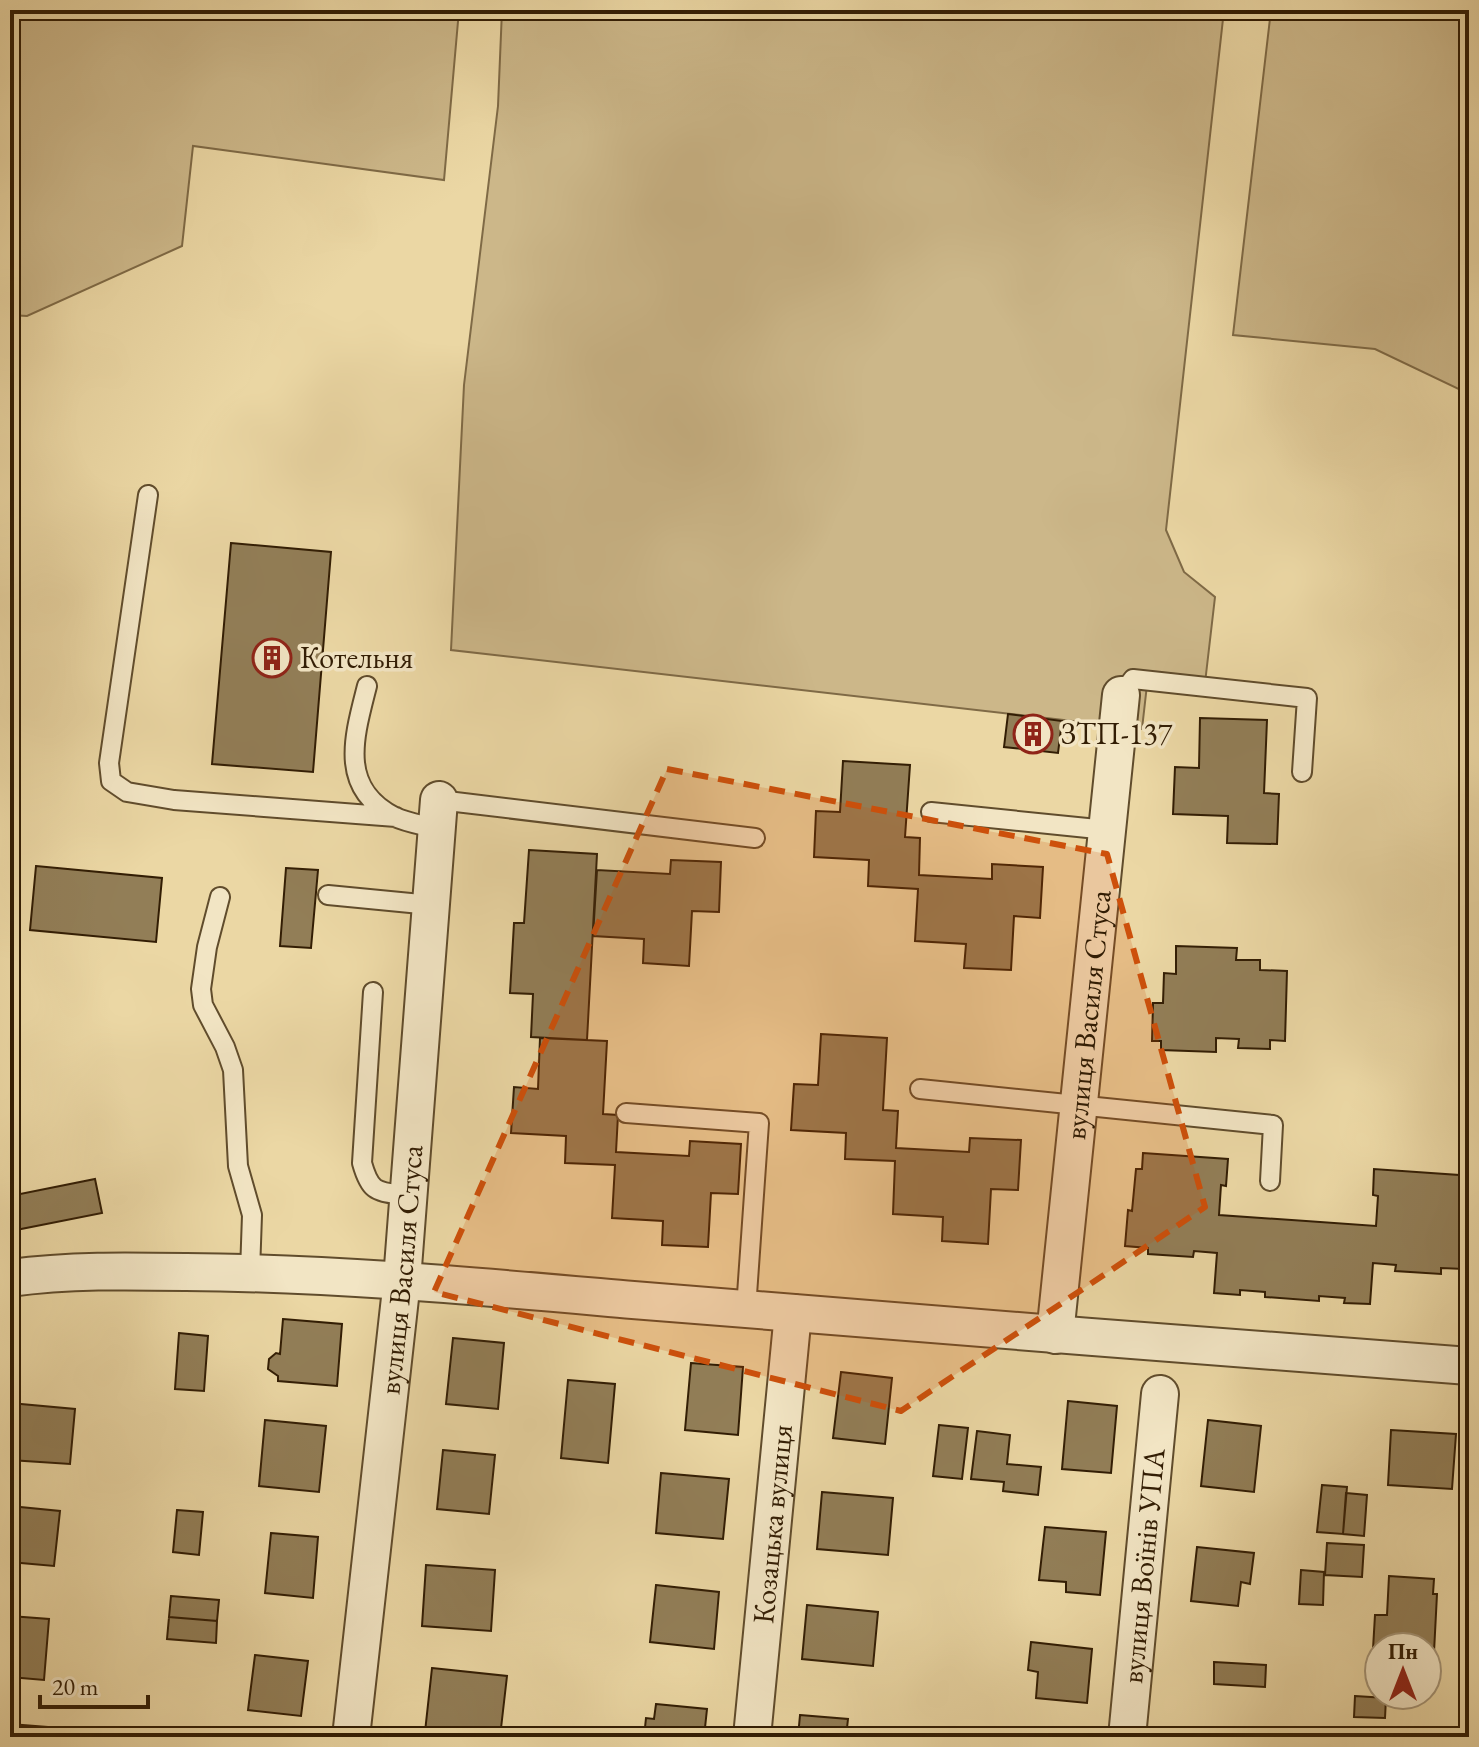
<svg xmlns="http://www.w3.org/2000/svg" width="1479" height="1747" font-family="'EB Garamond',serif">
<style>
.green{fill:#ccb789;stroke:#7f6a46;stroke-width:2}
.building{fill:#927e57;stroke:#321d04;stroke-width:2}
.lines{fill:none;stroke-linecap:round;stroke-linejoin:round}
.service-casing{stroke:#604c2c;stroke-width:22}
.minor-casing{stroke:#604c2c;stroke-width:40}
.service{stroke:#f2e5c4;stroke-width:18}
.minor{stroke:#f2e5c4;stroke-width:36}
.marked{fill:#cd500b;fill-opacity:0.2;stroke:#cd500b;stroke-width:6;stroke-dasharray:16 10;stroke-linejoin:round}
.labels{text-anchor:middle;stroke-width:7;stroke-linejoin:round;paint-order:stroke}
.poi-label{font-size:30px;fill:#321d04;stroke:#f2e5c4;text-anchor:start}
.street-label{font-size:30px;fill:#321d04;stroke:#f2e5c4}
</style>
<rect width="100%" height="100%" fill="#ebd7a4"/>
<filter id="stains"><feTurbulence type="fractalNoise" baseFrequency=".0025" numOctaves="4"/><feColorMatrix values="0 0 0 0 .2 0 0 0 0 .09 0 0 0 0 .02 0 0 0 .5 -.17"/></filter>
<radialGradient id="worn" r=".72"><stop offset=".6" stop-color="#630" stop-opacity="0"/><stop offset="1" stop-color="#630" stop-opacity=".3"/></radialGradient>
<path class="green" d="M 10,10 L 459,10 L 444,180 L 193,146 L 182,246 L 27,316 L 10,315 Z
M 502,10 L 1224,10 L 1166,530 L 1184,572 L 1215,597 L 1205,683 L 1148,676 L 1142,729 L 451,650 L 464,385 L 498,106 Z
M 1271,10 L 1469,10 L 1469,394 L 1375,349 L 1233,335 Z"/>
<path class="building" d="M 231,543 L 331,552 L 313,772 L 212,764 Z
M 1008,714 L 1062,721 L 1058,753 L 1004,747 Z
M 1200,718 L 1267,720 L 1264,793 L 1279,794 L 1277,844 L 1227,843 L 1228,816 L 1173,814 L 1175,767 L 1199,768 Z
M 843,761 L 910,765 L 905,837 L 920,838 L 919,875 L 992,879 L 992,864 L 1043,867 L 1040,918 L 1014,916 L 1011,970 L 964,968 L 966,944 L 915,941 L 918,889 L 868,886 L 869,860 L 814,857 L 816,811 L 840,812 Z
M 529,850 L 597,854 L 587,1040 L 531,1037 L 533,994 L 510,993 L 514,923 L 524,923 Z
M 671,860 L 721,862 L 719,912 L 692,911 L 689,966 L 643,963 L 644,939 L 593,936 L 597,870 L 670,874 Z
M 36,866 L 162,878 L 156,942 L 30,930 Z
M 286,868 L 318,870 L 311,948 L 280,946 Z
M 1176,946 L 1237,948 L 1236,960 L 1260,960 L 1260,970 L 1287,971 L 1285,1041 L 1270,1040 L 1270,1049 L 1238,1048 L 1239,1039 L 1216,1038 L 1216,1052 L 1161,1050 L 1161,1041 L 1152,1041 L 1153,1003 L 1163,1003 L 1164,973 L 1176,974 Z
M 821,1034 L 887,1038 L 883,1110 L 898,1111 L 896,1148 L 969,1152 L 970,1138 L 1021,1140 L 1018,1190 L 991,1189 L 988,1244 L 942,1241 L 943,1217 L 893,1214 L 895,1161 L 845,1159 L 846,1133 L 791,1130 L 794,1084 L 818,1085 Z
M 540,1038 L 607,1041 L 603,1114 L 618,1115 L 616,1152 L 689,1156 L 690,1141 L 741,1144 L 738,1194 L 711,1193 L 708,1247 L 662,1245 L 663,1221 L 612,1218 L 615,1165 L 565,1163 L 566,1136 L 511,1133 L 514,1087 L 538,1089 Z
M 1143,1153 L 1228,1159 L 1226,1186 L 1221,1185 L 1219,1215 L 1306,1221 L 1376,1226 L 1378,1196 L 1373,1195 L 1374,1169 L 1459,1175 L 1459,1190 L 1465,1191 L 1462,1233 L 1466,1233 L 1464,1269 L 1441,1268 L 1441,1274 L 1395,1271 L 1396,1265 L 1373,1263 L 1370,1304 L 1344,1303 L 1345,1298 L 1319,1296 L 1319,1301 L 1265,1297 L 1265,1292 L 1240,1290 L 1240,1295 L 1214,1293 L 1217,1253 L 1194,1251 L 1193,1257 L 1148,1254 L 1148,1248 L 1125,1246 L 1128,1210 L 1132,1211 L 1136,1169 L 1142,1169 Z
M 95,1179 L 102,1213 L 11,1231 L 10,1196 Z
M 283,1319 L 342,1324 L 337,1386 L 278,1381 L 278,1376 L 268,1369 L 269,1359 L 276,1353 L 280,1354 Z
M 179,1333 L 208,1336 L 204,1391 L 175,1389 Z
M 453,1338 L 504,1343 L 498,1409 L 446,1404 Z
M 691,1363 L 743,1367 L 738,1435 L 685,1430 Z
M 841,1372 L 892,1378 L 885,1444 L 833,1438 Z
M 568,1380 L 615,1384 L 608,1463 L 561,1458 Z
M 1068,1401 L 1117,1406 L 1111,1473 L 1062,1469 Z
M 10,1403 L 75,1409 L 70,1464 L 10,1460 Z
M 265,1420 L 326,1426 L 319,1492 L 259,1486 Z
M 1208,1420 L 1261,1426 L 1254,1492 L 1201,1486 Z
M 939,1425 L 968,1428 L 962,1479 L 933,1476 Z
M 1391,1430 L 1456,1434 L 1452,1489 L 1388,1485 Z
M 977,1431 L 1010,1435 L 1007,1464 L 1041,1467 L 1038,1495 L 1003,1491 L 1004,1482 L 971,1479 Z
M 443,1450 L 495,1455 L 489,1514 L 437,1509 Z
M 661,1473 L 729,1479 L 723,1539 L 656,1533 Z
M 1322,1485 L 1347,1487 L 1343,1534 L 1317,1532 Z
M 822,1492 L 893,1498 L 888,1555 L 817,1549 Z
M 1346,1493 L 1367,1495 L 1364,1536 L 1343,1534 Z
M 10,1506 L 60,1511 L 54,1566 L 10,1562 Z
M 177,1510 L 203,1512 L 199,1555 L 173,1552 Z
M 1045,1527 L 1106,1532 L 1100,1595 L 1066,1592 L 1066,1582 L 1039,1580 Z
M 271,1533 L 318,1537 L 313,1598 L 265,1593 Z
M 1327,1543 L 1364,1545 L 1362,1577 L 1325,1575 Z
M 1197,1547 L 1254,1553 L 1250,1584 L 1241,1582 L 1238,1606 L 1191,1601 Z
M 426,1565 L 495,1570 L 491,1631 L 422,1626 Z
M 1301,1570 L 1324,1572 L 1323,1605 L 1299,1604 Z
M 1389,1576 L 1434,1579 L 1433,1594 L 1437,1594 L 1434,1652 L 1427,1651 L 1427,1647 L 1373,1649 L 1375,1615 L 1387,1615 Z
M 656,1585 L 719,1592 L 714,1649 L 650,1642 Z
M 171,1596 L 219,1600 L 217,1621 L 169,1617 Z
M 807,1605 L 878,1612 L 873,1666 L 802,1659 Z
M 10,1616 L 49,1619 L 44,1680 L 10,1677 Z
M 169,1617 L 217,1621 L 216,1643 L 167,1639 Z
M 1031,1642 L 1092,1649 L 1087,1703 L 1036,1698 L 1038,1672 L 1028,1670 Z
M 255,1655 L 308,1661 L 301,1716 L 248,1710 Z
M 1214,1662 L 1266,1665 L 1265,1687 L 1214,1684 Z
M 432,1668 L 507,1676 L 500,1737 L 425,1732 Z
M 1355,1696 L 1386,1698 L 1385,1718 L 1354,1717 Z
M 656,1704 L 707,1709 L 704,1737 L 644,1737 L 646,1718 L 654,1719 Z
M 800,1715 L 848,1719 L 846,1737 L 798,1737 Z
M 10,1724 L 47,1727 L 46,1737 L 10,1737 Z
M 524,1730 L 555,1733 L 555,1737 L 523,1737 Z"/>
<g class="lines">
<g class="service-casing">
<path id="service" d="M 148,495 L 109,763 L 111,781 L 127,792 L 174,800 L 396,817
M 367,686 C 354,737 338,788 395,817 C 408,823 424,825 437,829
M 1121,695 L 1133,679 L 1307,698 L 1302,772
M 439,800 L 755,838
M 931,812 L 1107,830
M 328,895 L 431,905
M 220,897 L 207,947 L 201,989 L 203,1005 L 225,1047 L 233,1070 L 238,1166 L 252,1215 L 250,1272
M 373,992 L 362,1163 C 371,1195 378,1191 409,1196
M 920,1089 L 1273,1125 L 1270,1181
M 626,1113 L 759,1123 L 746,1309"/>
</g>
<g class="minor-casing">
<g id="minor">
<path d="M 10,1278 C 69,1270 127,1271 186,1272 C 336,1273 484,1287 633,1300 C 912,1323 1190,1345 1469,1366"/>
<path id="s1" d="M 1055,1335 L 1121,695"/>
<path id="s2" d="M 351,1737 L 402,1280 L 439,800"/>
<path id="s3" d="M 752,1737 L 793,1313"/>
<path id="s4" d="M 1127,1737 L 1160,1394"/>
</g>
</g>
<use href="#service" class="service"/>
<use href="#minor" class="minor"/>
</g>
<path class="marked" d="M 667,769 L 1107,854 L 1205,1207 L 901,1411 L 434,1292 Z"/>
<defs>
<g id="building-ring" transform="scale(2)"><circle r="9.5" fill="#f2e5c4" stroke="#8f2418" stroke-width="1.5"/><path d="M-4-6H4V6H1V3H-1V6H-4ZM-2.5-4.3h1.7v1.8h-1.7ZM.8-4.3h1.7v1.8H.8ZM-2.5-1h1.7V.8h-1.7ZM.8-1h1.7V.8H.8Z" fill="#8f2418"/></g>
</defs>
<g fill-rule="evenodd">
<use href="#building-ring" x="272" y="658"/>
<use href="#building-ring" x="1033" y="734"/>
</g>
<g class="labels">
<g class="poi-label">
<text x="300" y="668">Котельня</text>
<text x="1061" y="744">ЗТП-137</text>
</g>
<g class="street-label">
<text dy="10" stroke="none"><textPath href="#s1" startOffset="322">вулиця Василя Стуса</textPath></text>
<text dy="10" stroke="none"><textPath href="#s2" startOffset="470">вулиця Василя Стуса</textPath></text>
<text dy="10" stroke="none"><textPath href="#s3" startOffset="214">Козацька вулиця</textPath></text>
<text dy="10" stroke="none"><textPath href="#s4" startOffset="172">вулиця Воїнів УПА</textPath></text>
</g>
</g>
<rect width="1479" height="1747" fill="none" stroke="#ebd7a4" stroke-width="40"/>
<rect x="12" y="12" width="1455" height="1723" fill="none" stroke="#321d04" stroke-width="4"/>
<rect x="20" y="20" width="1439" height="1707" fill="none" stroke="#321d04" stroke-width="2"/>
<g transform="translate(1403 1671)"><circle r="38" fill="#f2e5c4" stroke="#a59577" stroke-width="2"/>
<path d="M0-6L14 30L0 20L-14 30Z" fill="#8f2418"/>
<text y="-12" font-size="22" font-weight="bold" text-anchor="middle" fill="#321d04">Пн</text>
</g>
<path d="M40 1695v12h108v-12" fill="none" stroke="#321d04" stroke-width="4"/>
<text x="52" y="1695" font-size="24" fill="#321d04" stroke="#f2e5c4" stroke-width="6" paint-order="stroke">20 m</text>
<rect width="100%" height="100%" filter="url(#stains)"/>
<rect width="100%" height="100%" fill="url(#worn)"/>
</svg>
